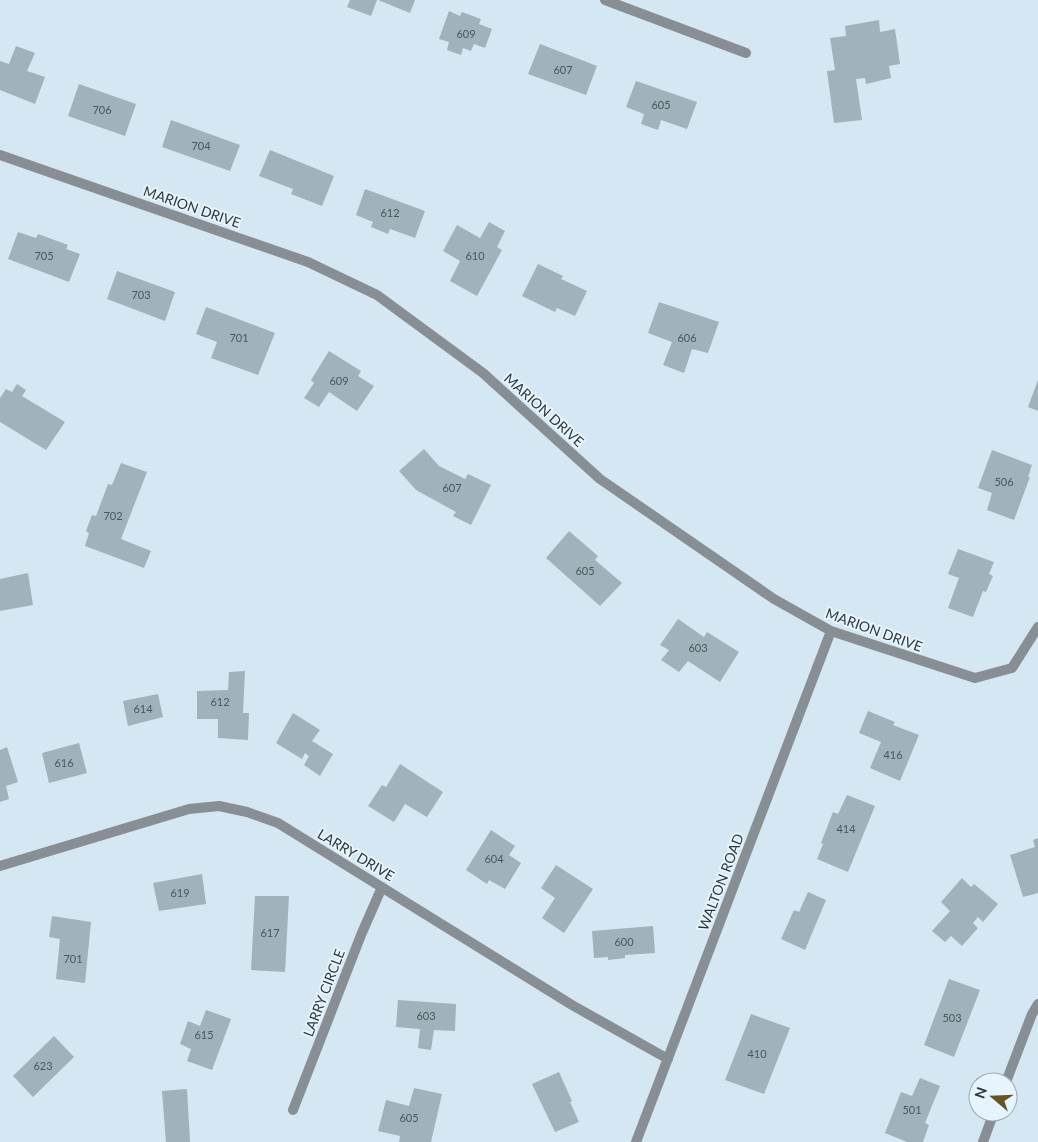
<svg xmlns="http://www.w3.org/2000/svg" width="1038" height="1142" font-family="Lato,sans-serif">
<style>
.building{fill:#a0b2bc}
.lines{fill:none;stroke-linecap:round;stroke-linejoin:round}
.minor{stroke:#888f94;stroke-width:10}
.labels{text-anchor:middle;stroke-width:4;stroke-linejoin:round;paint-order:stroke}
.number-label{font-size:11px;fill:#4c565c}
.street-label{font-size:14px;fill:#30373c;stroke:#e5f4fd}
</style>
<rect width="100%" height="100%" fill="#d5e7f2"/>
<path class="building" d="M 350,0 L 377,0 L 371,16 L 347,7 Z
M 378,0 L 415,0 L 410,13 Z
M 449,11 L 460,16 L 462,12 L 481,19 L 479,24 L 492,29 L 485,48 L 474,44 L 471,51 L 463,48 L 461,55 L 447,50 L 449,42 L 439,39 Z
M 879,20 L 880,32 L 895,29 L 900,64 L 889,66 L 891,78 L 866,84 L 865,78 L 856,79 L 862,120 L 834,123 L 827,71 L 835,70 L 830,38 L 846,36 L 845,26 Z
M 540,44 L 597,66 L 586,95 L 528,74 Z
M 16,46 L 35,53 L 27,71 L 45,77 L 35,104 L 0,90 L 0,61 L 9,64 Z
M 636,81 L 697,102 L 687,129 L 661,120 L 658,130 L 641,124 L 644,114 L 626,107 Z
M 79,84 L 136,104 L 125,136 L 68,116 Z
M 171,120 L 240,145 L 230,171 L 162,147 Z
M 270,150 L 334,176 L 322,206 L 291,194 L 293,189 L 259,176 Z
M 365,189 L 425,211 L 415,238 L 390,229 L 388,234 L 371,227 L 373,222 L 356,215 Z
M 489,222 L 505,231 L 497,247 L 502,250 L 477,296 L 450,281 L 460,261 L 443,251 L 457,225 L 480,238 Z
M 18,232 L 36,238 L 38,234 L 68,245 L 66,249 L 80,254 L 69,282 L 8,259 Z
M 538,264 L 563,276 L 561,279 L 587,291 L 575,316 L 557,308 L 555,312 L 522,296 Z
M 117,271 L 175,292 L 165,321 L 107,299 Z
M 659,302 L 719,322 L 708,353 L 692,349 L 684,373 L 663,365 L 672,342 L 648,333 Z
M 206,307 L 275,333 L 258,375 L 211,358 L 217,342 L 196,334 Z
M 329,351 L 361,371 L 358,376 L 374,386 L 357,411 L 329,392 L 319,407 L 304,398 L 314,383 L 311,380 Z
M 1038,380 L 1038,411 L 1028,407 Z
M 17,384 L 26,390 L 22,396 L 65,422 L 46,450 L 0,422 L 0,398 L 6,389 L 12,392 Z
M 424,449 L 439,466 L 465,479 L 468,474 L 491,485 L 471,525 L 453,516 L 456,512 L 416,490 L 399,471 Z
M 992,450 L 1032,465 L 1028,477 L 1030,477 L 1014,520 L 987,510 L 992,493 L 978,488 Z
M 121,463 L 147,472 L 121,539 L 151,551 L 144,568 L 85,546 L 89,533 L 86,531 L 92,515 L 96,516 L 108,484 L 112,485 Z
M 569,531 L 598,556 L 595,560 L 622,583 L 600,606 L 546,558 Z
M 958,549 L 994,562 L 989,574 L 993,576 L 986,592 L 983,591 L 973,617 L 948,608 L 959,578 L 948,574 Z
M 28,573 L 33,605 L 0,611 L 0,579 Z
M 678,619 L 704,637 L 707,632 L 739,652 L 720,682 L 688,661 L 679,672 L 661,660 L 669,650 L 660,645 Z
M 245,671 L 243,713 L 249,713 L 248,740 L 218,738 L 218,719 L 197,719 L 197,691 L 228,690 L 229,672 Z
M 158,694 L 163,717 L 128,726 L 123,701 Z
M 868,711 L 895,722 L 893,725 L 919,735 L 900,781 L 870,768 L 881,742 L 859,733 Z
M 293,713 L 320,730 L 312,741 L 333,754 L 320,776 L 304,765 L 309,756 L 305,753 L 302,759 L 276,743 Z
M 79,743 L 87,773 L 49,783 L 42,753 Z
M 7,747 L 18,782 L 6,786 L 9,799 L 0,802 L 0,750 Z
M 400,764 L 443,792 L 427,817 L 405,804 L 394,822 L 368,806 L 382,785 L 386,787 Z
M 847,795 L 875,806 L 848,872 L 817,859 L 823,844 L 821,843 L 833,812 L 838,814 Z
M 491,830 L 515,846 L 509,855 L 521,863 L 505,889 L 489,880 L 487,884 L 466,870 Z
M 1038,838 L 1038,893 L 1023,897 L 1010,855 L 1035,847 L 1033,840 Z
M 556,865 L 593,889 L 564,933 L 542,918 L 555,898 L 541,888 Z
M 202,874 L 206,904 L 159,911 L 153,883 Z
M 962,878 L 971,887 L 974,884 L 998,904 L 983,922 L 978,917 L 973,923 L 978,928 L 962,946 L 951,936 L 945,942 L 932,931 L 950,911 L 941,902 Z
M 808,892 L 826,900 L 805,950 L 781,939 L 794,910 L 799,912 Z
M 255,896 L 289,896 L 285,972 L 251,970 Z
M 52,916 L 91,922 L 85,983 L 56,979 L 60,939 L 49,937 Z
M 653,926 L 655,953 L 625,955 L 625,958 L 608,960 L 608,957 L 594,958 L 592,931 Z
M 949,979 L 980,990 L 954,1057 L 924,1045 Z
M 398,1000 L 456,1004 L 455,1031 L 434,1030 L 431,1050 L 418,1048 L 420,1029 L 396,1027 Z
M 206,1010 L 231,1019 L 212,1070 L 187,1061 L 191,1049 L 180,1044 L 188,1021 L 200,1026 Z
M 751,1014 L 790,1028 L 764,1094 L 725,1080 Z
M 54,1036 L 74,1057 L 33,1097 L 13,1076 Z
M 559,1072 L 572,1101 L 570,1102 L 579,1122 L 555,1132 L 532,1084 Z
M 920,1078 L 940,1086 L 925,1123 L 929,1125 L 923,1142 L 907,1142 L 885,1133 L 901,1092 L 912,1096 Z
M 414,1088 L 442,1094 L 431,1142 L 399,1142 L 400,1136 L 378,1131 L 386,1100 L 409,1106 Z
M 187,1089 L 190,1142 L 166,1142 L 162,1091 Z"/>
<g class="lines">
<path class="minor" d="M 605,0 L 746,53
M 0,155 L 308,262 L 377,295 L 483,373 L 600,479 L 774,599 L 831,631 L 975,678 L 1012,668 L 1038,627
M 0,866 L 189,809 L 219,806 L 247,812 L 278,823 L 572,1005 L 668,1059
M 1006,1082 L 1032,1014 L 1038,1004
M 293,1110 L 361,935 L 382,887
M 636,1142 L 831,631
M 983,1142 L 994,1112"/>
</g>
<g class="labels">
<g class="number-label">
<text x="466" y="38">609</text>
<text x="563" y="74">607</text>
<text x="661" y="109">605</text>
<text x="102" y="114">706</text>
<text x="201" y="150">704</text>
<text x="390" y="217">612</text>
<text x="44" y="260">705</text>
<text x="475" y="260">610</text>
<text x="141" y="299">703</text>
<text x="239" y="342">701</text>
<text x="687" y="342">606</text>
<text x="339" y="385">609</text>
<text x="1004" y="486">506</text>
<text x="452" y="492">607</text>
<text x="113" y="520">702</text>
<text x="585" y="575">605</text>
<text x="698" y="652">603</text>
<text x="220" y="706">612</text>
<text x="143" y="713">614</text>
<text x="893" y="759">416</text>
<text x="64" y="767">616</text>
<text x="846" y="833">414</text>
<text x="494" y="863">604</text>
<text x="180" y="897">619</text>
<text x="270" y="937">617</text>
<text x="624" y="946">600</text>
<text x="73" y="963">701</text>
<text x="426" y="1020">603</text>
<text x="952" y="1022">503</text>
<text x="204" y="1039">615</text>
<text x="757" y="1058">410</text>
<text x="43" y="1070">623</text>
<text x="912" y="1114">501</text>
<text x="409" y="1122">605</text>
</g>
<g class="street-label">
<text transform="translate(192 207) rotate(19)" y="5">MARION DRIVE</text>
<text transform="translate(544 410) rotate(42)" y="5">MARION DRIVE</text>
<text transform="translate(874 630) rotate(20)" y="5">MARION DRIVE</text>
<text transform="translate(356 855) rotate(31)" y="5">LARRY DRIVE</text>
<text transform="translate(721 882) rotate(-69)" y="5">WALTON ROAD</text>
<text transform="translate(324 993) rotate(-69)" y="5">LARRY CIRCLE</text>
</g>
</g>
<g transform="translate(993 1097) rotate(289)"><circle r="24" fill="#e5f4fd" stroke="#9da8b0"/>
<path d="M0-4L9 19L0 12L-9 19Z" fill="#6a5323"/>
<text y="-8" font-size="14" font-weight="bold" text-anchor="middle" fill="#30373c">N</text>
</g>
</svg>
